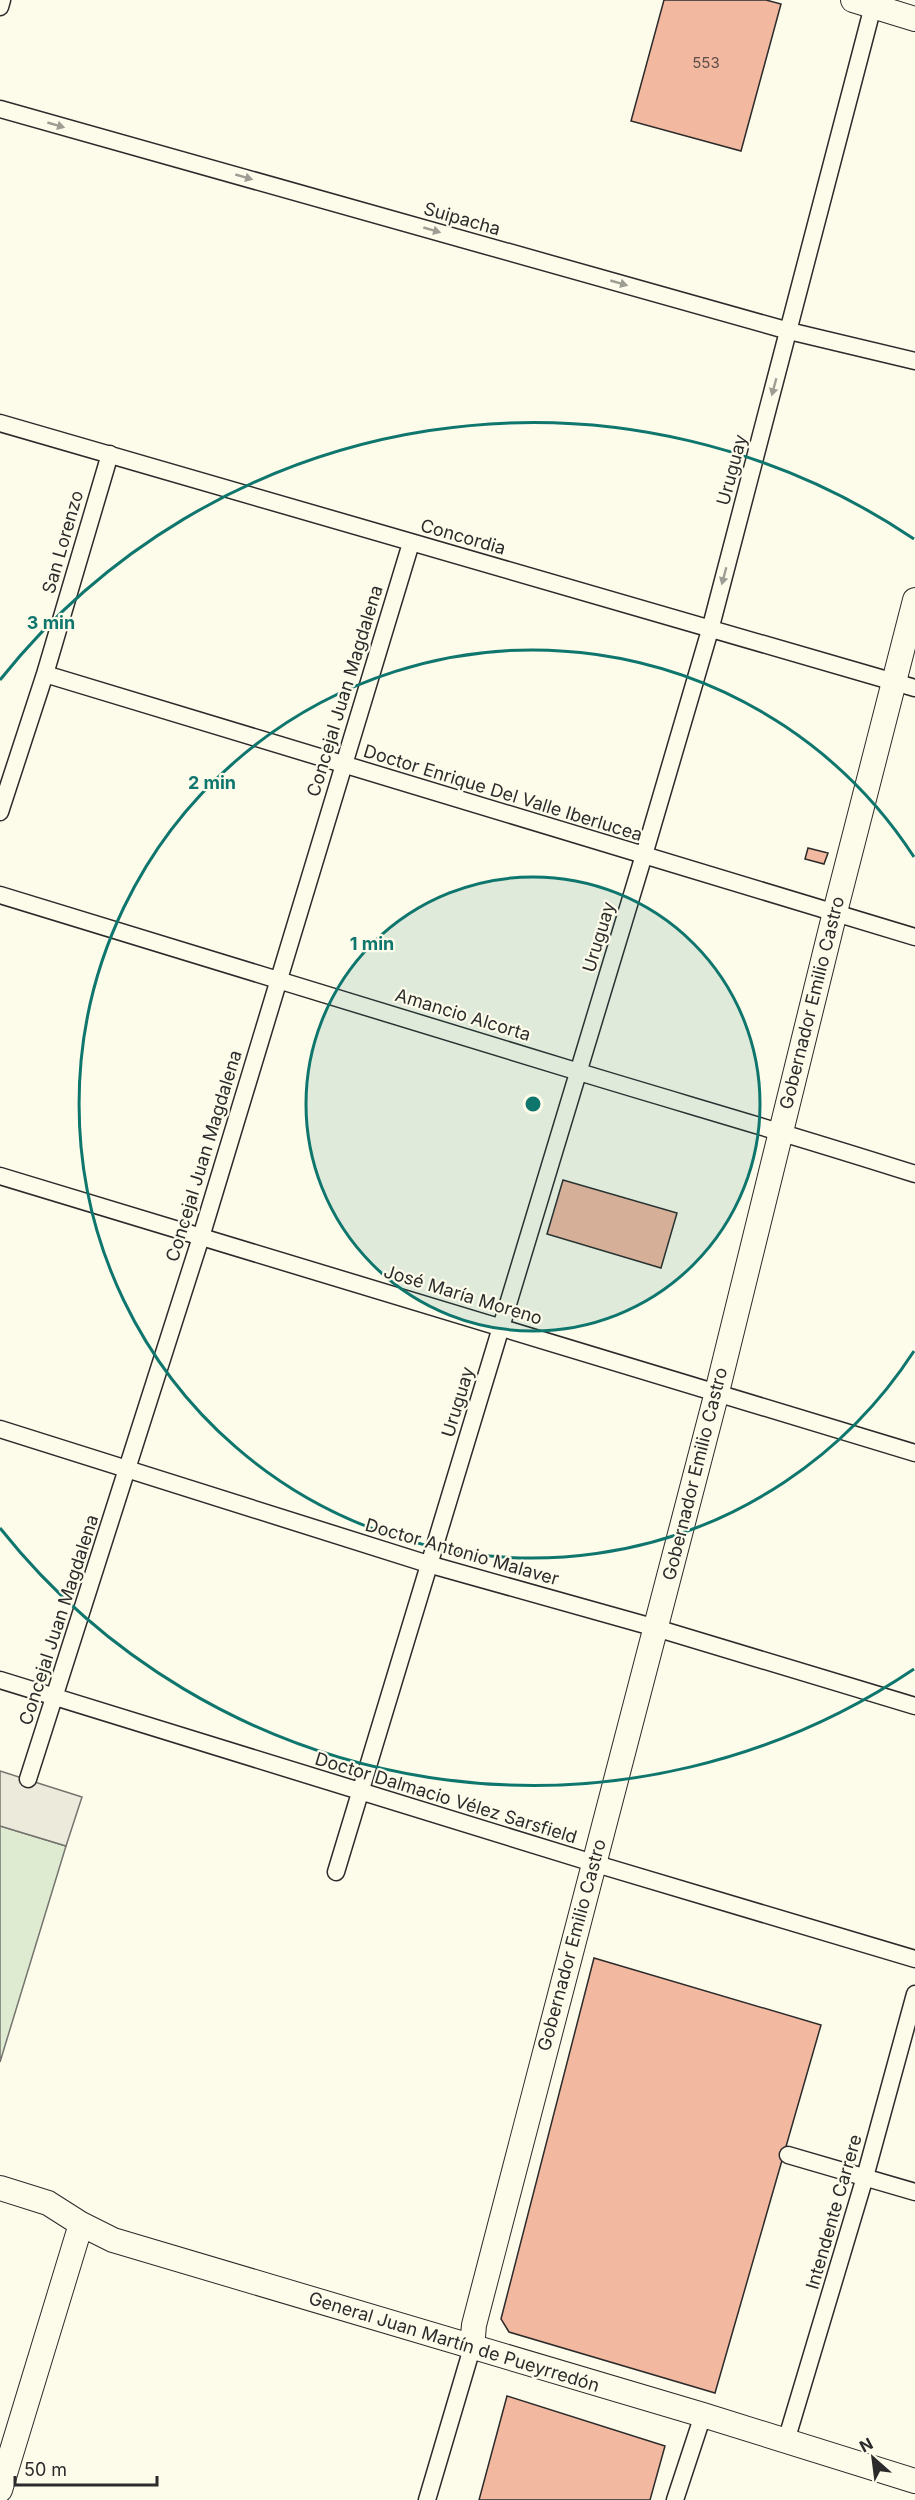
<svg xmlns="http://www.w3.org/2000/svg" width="915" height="2500" font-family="Inter,sans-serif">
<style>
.green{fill:#deebd1;stroke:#74746e;stroke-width:1.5}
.parking{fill:#eceadb;stroke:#74746e;stroke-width:1.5}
.building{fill:#f2b8a0;stroke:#2b2b2b;stroke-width:1.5}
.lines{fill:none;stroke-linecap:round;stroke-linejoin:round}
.street-casing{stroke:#2b2b2b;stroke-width:19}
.secondary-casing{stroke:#2b2b2b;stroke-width:26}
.street{stroke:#fdfbea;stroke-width:16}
.secondary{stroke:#fdfbea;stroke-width:24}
.oneway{fill:#9e9d94}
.ring{fill:none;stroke:#0f766e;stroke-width:3}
.labels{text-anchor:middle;stroke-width:4.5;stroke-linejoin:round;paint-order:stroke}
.number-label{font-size:15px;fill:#5d4e48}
.street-label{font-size:18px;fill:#2b2b2b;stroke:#fdfbea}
.centre{fill:#0f766e;stroke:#fdfbea;stroke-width:3}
.ring-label{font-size:18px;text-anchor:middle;font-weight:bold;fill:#0f766e;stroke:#fdfbea;stroke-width:4.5;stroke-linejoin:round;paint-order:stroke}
</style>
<rect width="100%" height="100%" fill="#fdfbea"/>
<path class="green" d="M 0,1826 L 66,1846 L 0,2062 Z"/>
<path class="parking" d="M 0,1771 L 82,1797 L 66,1846 L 0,1826 Z"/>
<path class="building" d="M 664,0 L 766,0 L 781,4 L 741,151 L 631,121 Z
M 808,848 L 828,853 L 824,864 L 805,859 Z
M 563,1180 L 677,1213 L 661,1268 L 547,1234 Z
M 594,1958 L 821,2025 L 715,2393 L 509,2332 L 501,2319 Z
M 507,2396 L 665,2446 L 650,2500 L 479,2500 Z"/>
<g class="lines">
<g class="street-casing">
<path id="street" d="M 0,7 L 2,0
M 0,109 L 789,331 L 915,361
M 0,423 L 915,688
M 45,674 L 915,937
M 0,812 L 45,674 L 110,454
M 0,895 C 193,953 386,1014 579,1072 C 691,1106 803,1138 915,1174
M 0,1176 L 915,1453
M 0,1429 L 428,1564 L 656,1628 L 915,1706
M 0,1680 L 593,1863 L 915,1959
M 28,1779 L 201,1237 L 411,543
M 336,1872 L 644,855 L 710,630 L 873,6
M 788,2155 L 915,2192
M 786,2441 L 865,2177 L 915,1994
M 427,2500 L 472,2348
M 675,2500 L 703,2415"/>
</g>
<g class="secondary-casing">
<path id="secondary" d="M 853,0 L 915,19
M 0,2188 L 48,2203 L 81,2224 L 113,2240 L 703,2415 L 915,2481
M 472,2348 L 474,2325 L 717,1392 L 835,912 L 915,600
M 0,2490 L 81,2224"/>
</g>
<use href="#street" class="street"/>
<use href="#secondary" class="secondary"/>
</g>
<defs><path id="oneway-solid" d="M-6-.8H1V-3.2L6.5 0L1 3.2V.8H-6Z" transform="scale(1.5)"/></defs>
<g class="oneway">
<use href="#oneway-solid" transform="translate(56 125) rotate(16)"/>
<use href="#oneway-solid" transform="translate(244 177) rotate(16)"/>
<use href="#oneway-solid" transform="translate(432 230) rotate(16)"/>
<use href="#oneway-solid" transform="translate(619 283) rotate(16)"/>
<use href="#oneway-solid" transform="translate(774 387) rotate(105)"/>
<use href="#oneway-solid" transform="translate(724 576) rotate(105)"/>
</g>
<circle cx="533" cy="1104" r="227" fill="#0f766e" fill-opacity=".12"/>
<g class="ring">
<circle cx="533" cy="1104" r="227"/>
<path d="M914 1351A454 454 0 1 1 914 857"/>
<path d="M914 1669A681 681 0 0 1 0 1528M0 680A681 681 0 0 1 914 539"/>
</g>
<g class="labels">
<g class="number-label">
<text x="706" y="68">553</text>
</g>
<g class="street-label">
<text transform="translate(462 219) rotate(16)" y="6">Suipacha</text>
<text transform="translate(732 470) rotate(-75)" y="6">Uruguay</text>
<text transform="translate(463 537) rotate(16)" y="6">Concordia</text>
<text transform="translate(63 542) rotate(-74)" y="6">San Lorenzo</text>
<text transform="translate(345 691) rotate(-73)" y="6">Concejal Juan Magdalena</text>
<text transform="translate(503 793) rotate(17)" y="6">Doctor Enrique Del Valle Iberlucea</text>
<text transform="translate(599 937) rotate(-73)" y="6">Uruguay</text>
<text transform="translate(812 1003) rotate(-76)" y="6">Gobernador Emilio Castro</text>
<text transform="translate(463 1015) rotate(17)" y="6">Amancio Alcorta</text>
<text transform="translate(204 1156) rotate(-73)" y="6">Concejal Juan Magdalena</text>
<text transform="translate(463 1295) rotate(17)" y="6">José María Moreno</text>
<text transform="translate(458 1402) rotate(-73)" y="6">Uruguay</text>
<text transform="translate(695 1474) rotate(-76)" y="6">Gobernador Emilio Castro</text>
<text transform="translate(462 1552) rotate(16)" y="6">Doctor Antonio Malaver</text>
<text transform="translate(59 1620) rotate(-72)" y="6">Concejal Juan Magdalena</text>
<text transform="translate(446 1798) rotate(17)" y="6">Doctor Dalmacio Vélez Sarsfield</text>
<text transform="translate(572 1945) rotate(-75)" y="6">Gobernador Emilio Castro</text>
<text transform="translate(834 2212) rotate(-74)" y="6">Intendente Carrere</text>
<text transform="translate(454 2342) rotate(17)" y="6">General Juan Martín de Pueyrredón</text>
</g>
</g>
<circle cx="533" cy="1104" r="9" class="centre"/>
<g class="ring-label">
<text x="51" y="629">3 min</text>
<text x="212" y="789">2 min</text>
<text x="372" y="950">1 min</text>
</g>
<g transform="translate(873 2458) rotate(332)" stroke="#fdfbea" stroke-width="4.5" paint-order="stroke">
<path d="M0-4.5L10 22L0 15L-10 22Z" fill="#2b2b2b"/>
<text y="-9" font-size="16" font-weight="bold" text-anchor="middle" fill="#2b2b2b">N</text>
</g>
<path d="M15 2476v9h142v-9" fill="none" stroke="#2b2b2b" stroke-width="3"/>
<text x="24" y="2476" font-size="18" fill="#2b2b2b" stroke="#fdfbea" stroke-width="4.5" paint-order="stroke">50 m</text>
</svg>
